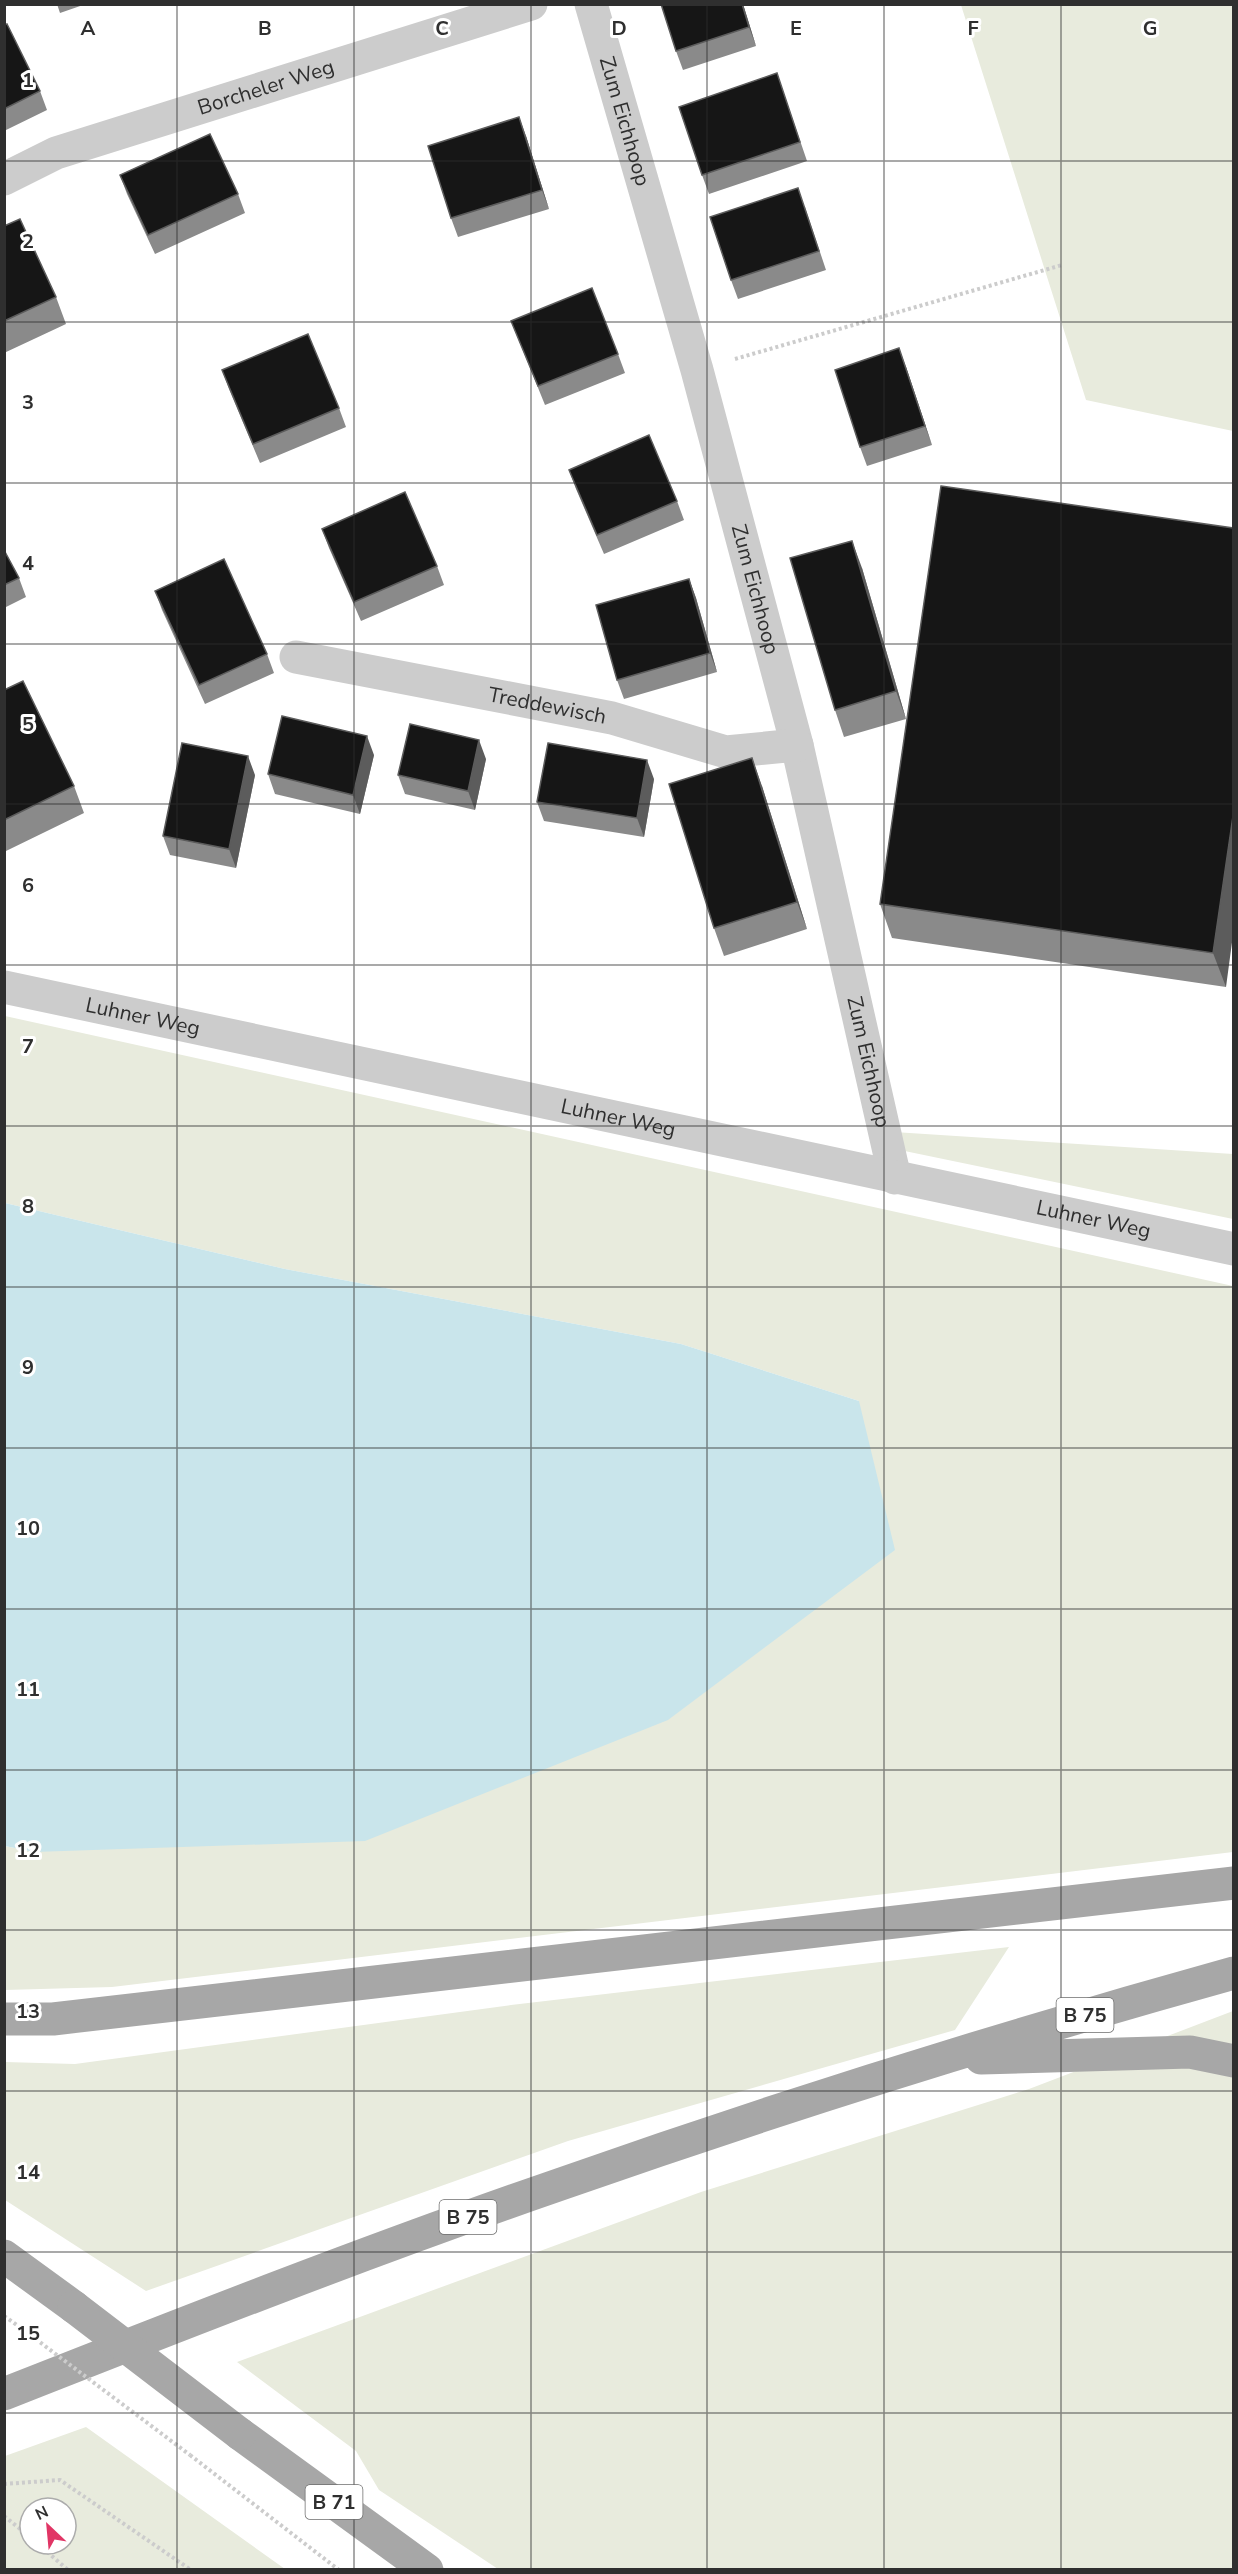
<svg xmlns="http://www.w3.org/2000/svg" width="1238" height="2574" font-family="'Nunito Sans',sans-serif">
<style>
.green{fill:#e8ebdd;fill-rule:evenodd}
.water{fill:#c9e5eb}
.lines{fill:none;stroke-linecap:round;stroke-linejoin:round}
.path{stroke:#ccc;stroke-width:4;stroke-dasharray:3 3;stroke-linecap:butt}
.street{stroke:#ccc;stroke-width:33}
.primary{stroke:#a7a7a7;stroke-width:33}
.path-bridge{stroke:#ccc;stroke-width:4;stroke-dasharray:3 3;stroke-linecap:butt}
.primary-bridge{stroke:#a7a7a7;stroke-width:33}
.wall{fill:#8a8a8a}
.shaded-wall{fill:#5c5c5c}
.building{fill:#161616;stroke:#5c5c5c;stroke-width:1.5}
.grid{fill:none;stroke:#2f2f2f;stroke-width:1.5;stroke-opacity:0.55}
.labels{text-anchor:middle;stroke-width:6;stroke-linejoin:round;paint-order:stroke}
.shield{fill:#fff;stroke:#6d6d6d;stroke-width:1.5}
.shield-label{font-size:20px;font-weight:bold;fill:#2f2f2f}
.street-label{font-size:21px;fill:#2f2f2f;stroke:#fff}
.grid-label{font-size:20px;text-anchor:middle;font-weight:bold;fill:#2f2f2f;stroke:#fff;stroke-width:6;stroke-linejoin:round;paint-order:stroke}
</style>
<rect width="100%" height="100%" fill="#fff"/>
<path class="green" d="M 961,5 L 1233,5 L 1233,431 L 1086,400 Z
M 5,1016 L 1233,1286 L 1233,1852 L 112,1987 L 5,1990 L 5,1846 L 34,1852 L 859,1401 L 681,1344 L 285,1269 L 5,1203 Z
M 894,1132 L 1233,1154 L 1233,1219 L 895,1149 Z
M 1009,1947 L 955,2030 L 568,2141 L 146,2291 L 5,2200 L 5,2062 L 75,2064 L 511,2005 Z
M 1233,2011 L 1233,2569 L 498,2569 L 379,2490 L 356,2451 L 237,2362 L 701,2192 L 1029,2089 Z
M 86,2427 L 285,2569 L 5,2569 L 5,2456 ZM 30,2508 L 66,2508 L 66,2544 L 30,2544 Z"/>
<path class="water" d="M 5,1203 L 285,1269 L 681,1344 L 859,1401 L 895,1550 L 668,1720 L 365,1841 L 34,1852 L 5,1846 Z"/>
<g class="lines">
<path class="path" d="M 735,359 L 1062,265
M 4,2316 L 21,2328
M 190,2455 L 339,2570
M 4,2484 L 60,2480 L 191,2570
M 4,2516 L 30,2537
M 38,2544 L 68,2570"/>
<g class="street">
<path id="s1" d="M 591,4 L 697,370 L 797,745 L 895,1178"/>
<path id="s2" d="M 4,179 L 56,153 L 531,4"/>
<path id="s3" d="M 296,657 L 612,718 L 726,752 L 797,745"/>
<path id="s4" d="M 4,987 L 1234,1249"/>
</g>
<path class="primary" d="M 4,2019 L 53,2019 L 1234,1883
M 981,2058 L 1190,2052 L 1234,2061
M 4,2256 L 74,2307
M 4,2394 C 189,2321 373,2249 561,2184 C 783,2106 1007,2036 1234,1973
M 240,2434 L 427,2570"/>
<path class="path-bridge" d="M 21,2328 L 190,2455"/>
<path class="primary-bridge" d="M 74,2307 L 240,2434"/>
</g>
<path class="wall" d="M 57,4 L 86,4 L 60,13 Z
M 743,4 L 756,46 L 683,70 L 676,51 Z
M 4,25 L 40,91 L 47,110 L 4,131 Z
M 777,73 L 807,161 L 709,194 L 702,175 Z
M 526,136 L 549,209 L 458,237 L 451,218 Z
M 120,175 L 238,194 L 245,213 L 155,254 L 127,194 Z
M 805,207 L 826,270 L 738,299 L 731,280 Z
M 4,226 L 56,297 L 66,324 L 4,353 Z
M 511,321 L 618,354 L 625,373 L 545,405 Z
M 906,367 L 932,445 L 867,466 L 860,447 Z
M 222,370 L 339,408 L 346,427 L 260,463 L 229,389 Z
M 569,470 L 677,501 L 684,520 L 604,554 L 576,489 Z
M 1233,528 L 1226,987 L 892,938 L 880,904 Z
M 322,529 L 437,566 L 444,585 L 361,621 L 329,548 Z
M 4,550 L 19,578 L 26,597 L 4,608 Z
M 862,568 L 906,719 L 844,737 L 835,710 Z
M 689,579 L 696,598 L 717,672 L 624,699 L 617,680 Z
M 155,591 L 267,654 L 274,673 L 205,704 L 162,610 Z
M 4,690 L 74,786 L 84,813 L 6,851 L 4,849 Z
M 374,755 L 360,814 L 275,794 L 268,774 Z
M 486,759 L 475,810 L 405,794 L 398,775 Z
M 255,775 L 236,868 L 170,855 L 163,836 Z
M 654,779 L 644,837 L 544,821 L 537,802 Z
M 762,786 L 807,929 L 724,956 L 714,928 Z"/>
<path class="shaded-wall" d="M 742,4 L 743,4 L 756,46 L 749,27 Z
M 519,117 L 526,136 L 549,209 L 542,190 Z
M 899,348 L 906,367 L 932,445 L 925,426 Z
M 852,541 L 862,568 L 906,719 L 896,691 Z
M 689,579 L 696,598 L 717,672 L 710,653 Z
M 367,736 L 374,755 L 360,814 L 353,795 Z
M 479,740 L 486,759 L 475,810 L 468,791 Z
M 248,756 L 255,775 L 236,868 L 229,849 Z
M 752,758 L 762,786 L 807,929 L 797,902 Z
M 647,760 L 654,779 L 644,837 L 637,818 Z
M 1233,816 L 1233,935 L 1226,987 L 1213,953 Z"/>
<path class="building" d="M 661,4 L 742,4 L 749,27 L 676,51 Z
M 7,24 L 40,91 L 4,109 L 4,25 Z
M 777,73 L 800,142 L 702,175 L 679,107 Z
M 519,117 L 542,190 L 451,218 L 428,146 Z
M 210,134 L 238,194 L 148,235 L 120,175 Z
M 798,188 L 819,251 L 731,280 L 710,217 Z
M 20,219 L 56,297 L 4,321 L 4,226 Z
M 592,288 L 618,354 L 538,386 L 511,321 Z
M 308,334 L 339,408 L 253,444 L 222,370 Z
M 899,348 L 925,426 L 860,447 L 835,370 Z
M 649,435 L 677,501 L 597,535 L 569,470 Z
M 941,486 L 1233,528 L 1233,816 L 1213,953 L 880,904 Z
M 405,492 L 437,566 L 354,602 L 322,529 Z
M 852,541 L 896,691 L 835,710 L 790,558 Z
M 4,550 L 19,578 L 4,585 Z
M 224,559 L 267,654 L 199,685 L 155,591 Z
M 689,579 L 710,653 L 617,680 L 596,605 Z
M 23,681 L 74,786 L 4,820 L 4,690 Z
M 282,716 L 367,736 L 353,795 L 268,774 Z
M 410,724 L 479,740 L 468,791 L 398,775 Z
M 182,743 L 248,756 L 229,849 L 163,836 Z
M 548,743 L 647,760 L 637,818 L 537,802 Z
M 752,758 L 797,902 L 714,928 L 669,784 Z"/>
<path class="grid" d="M 177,4 L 177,2570M 354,4 L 354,2570M 531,4 L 531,2570M 707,4 L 707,2570M 884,4 L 884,2570M 1061,4 L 1061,2570M 4,161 L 1234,161M 4,322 L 1234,322M 4,483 L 1234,483M 4,644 L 1234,644M 4,804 L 1234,804M 4,965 L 1234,965M 4,1126 L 1234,1126M 4,1287 L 1234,1287M 4,1448 L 1234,1448M 4,1609 L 1234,1609M 4,1770 L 1234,1770M 4,1930 L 1234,1930M 4,2091 L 1234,2091M 4,2252 L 1234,2252M 4,2413 L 1234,2413"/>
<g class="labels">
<g class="shield">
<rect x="1056.5" y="1998" width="57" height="34" rx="4.5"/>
<rect x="439.5" y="2200" width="57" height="34" rx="4.5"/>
<rect x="305.5" y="2485" width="57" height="34" rx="4.5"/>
</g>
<g class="shield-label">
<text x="1085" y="2022">B 75</text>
<text x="468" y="2224">B 75</text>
<text x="334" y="2509">B 71</text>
</g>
<g class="street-label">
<text dy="7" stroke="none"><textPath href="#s2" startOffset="278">Borcheler Weg</textPath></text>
<text dy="7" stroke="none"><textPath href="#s1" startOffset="122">Zum Eichhoop</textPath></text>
<text dy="7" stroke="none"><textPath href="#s1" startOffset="608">Zum Eichhoop</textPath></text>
<text dy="7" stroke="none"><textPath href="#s3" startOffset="256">Treddewisch</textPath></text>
<text dy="7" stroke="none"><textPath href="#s4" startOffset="142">Luhner Weg</textPath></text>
<text dy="7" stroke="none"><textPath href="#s1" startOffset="1094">Zum Eichhoop</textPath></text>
<text dy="7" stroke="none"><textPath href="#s4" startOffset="628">Luhner Weg</textPath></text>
<text dy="7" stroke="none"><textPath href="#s4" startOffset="1114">Luhner Weg</textPath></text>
</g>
</g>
<g class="grid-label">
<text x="88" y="35">A</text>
<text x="265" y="35">B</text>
<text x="442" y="35">C</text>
<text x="619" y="35">D</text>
<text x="796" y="35">E</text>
<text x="973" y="35">F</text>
<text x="1150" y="35">G</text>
<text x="28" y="87">1</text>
<text x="28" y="248">2</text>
<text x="28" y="409">3</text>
<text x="28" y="570">4</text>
<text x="28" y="731">5</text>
<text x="28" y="892">6</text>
<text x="28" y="1053">7</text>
<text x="28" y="1213">8</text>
<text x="28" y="1374">9</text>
<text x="28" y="1535">10</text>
<text x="28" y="1696">11</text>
<text x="28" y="1857">12</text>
<text x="28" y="2018">13</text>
<text x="28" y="2179">14</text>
<text x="28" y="2340">15</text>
</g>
<rect width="1238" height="2574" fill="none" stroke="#2f2f2f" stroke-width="12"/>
<g transform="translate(48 2526) rotate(334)"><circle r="28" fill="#ffffff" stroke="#acacac" stroke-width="1.5"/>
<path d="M0-4.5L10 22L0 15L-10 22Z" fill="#e13565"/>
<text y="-9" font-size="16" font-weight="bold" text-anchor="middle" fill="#2f2f2f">N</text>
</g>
</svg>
